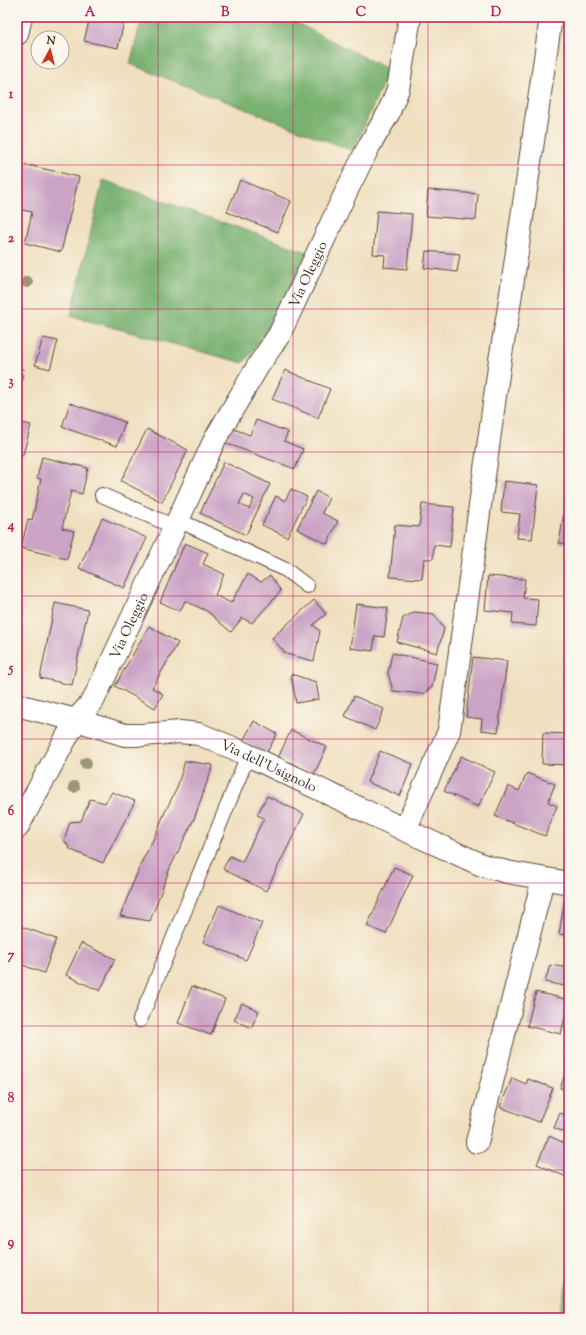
<svg xmlns="http://www.w3.org/2000/svg" width="586" height="1335" font-family="'Sorts Mill Goudy',serif">
<style>
.forest{fill:#78b16f;stroke:#5a6e46}
.building{fill:#caa3c5;fill-rule:evenodd}
.lines{fill:none;stroke-linecap:round;stroke-linejoin:round}
.service-casing{stroke:#564536;stroke-width:16}
.minor-casing{stroke:#564536;stroke-width:24}
.service{stroke:#fff;stroke-width:14}
.minor{stroke:#fff;stroke-width:22}
.tree{fill:#9b9677}
.grid{fill:none;stroke:#c2185b;stroke-width:1;stroke-opacity:0.55}
.labels{text-anchor:middle;stroke-width:3.5;stroke-linejoin:round;paint-order:stroke}
.street-label{font-size:14px;fill:#3b2a1e;stroke:#fbf7ec}
.neatline{fill:none;stroke:#c2185b;stroke-width:1.5}
.grid-label{font-size:13px;text-anchor:middle;font-weight:bold;fill:#c2185b}
</style>
<rect width="100%" height="100%" fill="#fbf7ec"/>
<filter id="ink" filterUnits="userSpaceOnUse"><feTurbulence type="fractalNoise" baseFrequency=".025" numOctaves="2"/><feDisplacementMap in="SourceGraphic" scale="8" xChannelSelector="R" yChannelSelector="G"/><feConvolveMatrix kernelMatrix="1 2 1 2 8 2 1 2 1" color-interpolation-filters="sRGB"/></filter>
<filter id="wash" filterUnits="userSpaceOnUse"><feTurbulence type="fractalNoise" baseFrequency=".012" numOctaves="4" result="noise"/><feDisplacementMap in="SourceGraphic" scale="16" xChannelSelector="R" yChannelSelector="G"/><feGaussianBlur stdDeviation="0.9" result="paint"/><feColorMatrix in="noise" values="0 0 0 0 0 0 0 0 0 0 0 0 0 0 0 0 0 1.4 0 .05"/><feComposite in="paint" operator="in"/></filter>
<g filter="url(#wash)">
<rect width="100%" height="100%" fill="#f0dfbf"/>
<path class="forest" d="M 142,17 L 285,17 L 389,70 L 353,151 L 130,64 Z
M 103,180 L 307,252 L 271,328 L 243,363 L 71,316 Z
M 569,1275 L 569,1318 L 557,1318 Z"/>
<g id="blocks">
<path class="building" d="M 90,17 L 125,17 L 118,48 L 84,41 Z
M 19,163 L 79,177 L 61,252 L 25,243 L 32,212 L 17,209 L 17,171 Z
M 240,180 L 291,201 L 278,232 L 227,212 Z
M 428,190 L 478,194 L 476,220 L 426,216 Z
M 377,211 L 412,214 L 407,269 L 384,267 L 385,255 L 373,254 Z
M 426,251 L 460,254 L 457,272 L 424,268 Z
M 43,338 L 58,341 L 50,369 L 35,365 Z
M 17,368 L 24,369 L 18,398 L 17,398 Z
M 285,370 L 330,389 L 318,418 L 272,399 Z
M 70,403 L 125,422 L 117,446 L 62,427 Z
M 256,420 L 288,432 L 284,441 L 303,449 L 295,469 L 225,443 L 231,428 L 250,435 Z
M 17,422 L 31,425 L 23,455 L 17,453 Z
M 147,429 L 188,450 L 162,502 L 121,481 Z
M 42,457 L 88,468 L 82,494 L 71,491 L 62,528 L 74,531 L 67,559 L 21,548 L 28,519 L 32,520 L 41,479 L 37,478 Z
M 224,462 L 270,484 L 246,535 L 200,513 ZM 244,494 L 254,499 L 249,509 L 239,504 Z
M 504,481 L 538,485 L 532,539 L 517,538 L 520,514 L 501,512 Z
M 291,489 L 307,497 L 287,537 L 262,525 L 276,496 L 285,501 Z
M 568,490 L 569,490 L 569,544 L 559,543 Z
M 316,491 L 329,498 L 322,513 L 338,521 L 327,544 L 297,529 Z
M 422,504 L 454,507 L 450,547 L 434,545 L 433,559 L 424,559 L 422,579 L 390,577 L 395,525 L 419,527 Z
M 102,518 L 147,538 L 124,588 L 79,568 Z
M 185,543 L 208,553 L 203,564 L 224,574 L 215,595 L 231,603 L 248,574 L 261,582 L 270,575 L 281,591 L 252,623 L 242,618 L 231,632 L 207,611 L 185,601 L 180,611 L 160,602 Z
M 488,576 L 525,579 L 523,598 L 538,599 L 536,626 L 512,624 L 513,613 L 485,610 Z
M 314,600 L 326,614 L 313,625 L 320,631 L 314,661 L 286,654 L 272,638 Z
M 55,603 L 88,610 L 72,685 L 40,678 Z
M 356,604 L 388,608 L 384,637 L 375,636 L 373,651 L 350,648 Z
M 415,612 L 434,614 L 444,629 L 437,653 L 397,642 L 403,618 Z
M 149,626 L 178,643 L 152,688 L 163,694 L 155,708 L 115,686 Z
M 392,653 L 437,663 L 432,687 L 423,694 L 393,691 L 388,673 Z
M 473,657 L 507,661 L 498,732 L 481,730 L 482,719 L 466,717 Z
M 291,674 L 316,682 L 319,699 L 296,703 Z
M 354,696 L 384,709 L 375,730 L 345,716 Z
M 254,721 L 277,734 L 266,754 L 243,741 Z
M 291,730 L 327,747 L 314,774 L 278,758 Z
M 543,733 L 569,734 L 569,765 L 542,764 Z
M 380,751 L 413,764 L 400,796 L 367,782 Z
M 461,756 L 495,772 L 478,807 L 444,791 Z
M 185,761 L 213,765 L 194,819 L 170,868 L 150,921 L 120,916 L 142,861 L 155,836 L 165,812 L 177,788 Z
M 527,773 L 555,784 L 548,802 L 557,806 L 545,836 L 495,816 L 508,786 L 519,791 Z
M 112,792 L 135,801 L 103,863 L 71,850 L 64,840 L 70,822 L 81,821 L 90,799 L 105,803 Z
M 267,796 L 304,814 L 266,891 L 223,869 L 230,856 L 242,862 L 264,818 L 257,815 Z
M 394,867 L 413,875 L 386,934 L 367,926 Z
M 565,898 L 569,898 L 569,936 L 559,934 Z
M 219,905 L 262,923 L 246,960 L 203,942 Z
M 17,925 L 56,939 L 44,973 L 17,963 Z
M 81,943 L 115,959 L 100,991 L 66,975 Z
M 550,965 L 569,968 L 569,987 L 545,982 Z
M 192,986 L 225,999 L 211,1035 L 178,1023 Z
M 536,992 L 569,1000 L 561,1034 L 527,1026 Z
M 242,1003 L 259,1011 L 251,1028 L 234,1020 Z
M 567,1069 L 569,1070 L 569,1091 L 560,1088 Z
M 512,1078 L 526,1084 L 528,1079 L 553,1088 L 539,1122 L 500,1107 Z
M 560,1113 L 569,1117 L 569,1134 L 554,1128 Z
M 549,1136 L 569,1145 L 569,1178 L 537,1164 Z"/>
</g>
</g>
<g filter="url(#ink)">
<use href="#blocks" fill-opacity="0" stroke="#564536" stroke-width="1"/>
<g class="lines">
<g class="service-casing">
<path id="service" d="M 102,495 L 175,527
M 178,520 L 286,570 L 307,586
M 140,1020 L 248,755"/>
</g>
<g class="minor-casing">
<g id="minor">
<path d="M 17,34 L 21,17"/>
<path id="s1" d="M 17,705 L 76,720 L 125,735 L 142,735 L 180,732 L 199,734 L 233,748 L 405,830 L 482,865 L 507,872 L 569,883"/>
<path id="s2" d="M 17,828 L 76,720 L 93,701 L 178,520 L 215,439 L 258,366 L 279,335 L 347,190 L 369,146 L 388,114 L 398,89 L 410,17"/>
<path d="M 405,830 L 449,731 L 451,717 L 500,360 L 509,307 L 551,17"/>
<path d="M 477,1142 L 543,879"/>
</g>
</g>
<use href="#service" class="service"/>
<use href="#minor" class="minor"/>
</g>
<g class="tree">
<circle cx="27" cy="282" r="6"/>
<circle cx="86" cy="763" r="6"/>
<circle cx="74" cy="787" r="6"/>
</g>
</g>
<path class="grid" d="M 158,17 L 158,1318M 293,17 L 293,1318M 428,17 L 428,1318M 17,165 L 569,165M 17,309 L 569,309M 17,452 L 569,452M 17,596 L 569,596M 17,739 L 569,739M 17,883 L 569,883M 17,1026 L 569,1026M 17,1170 L 569,1170"/>
<g class="labels">
<g class="street-label">
<text dy="5" stroke="none"><textPath href="#s2" startOffset="627">Via Oleggio</textPath></text>
<text dy="5" stroke="none"><textPath href="#s2" startOffset="232">Via Oleggio</textPath></text>
<text dy="5" stroke="none"><textPath href="#s1" startOffset="263">Via dell'Usignolo</textPath></text>
</g>
</g>
<rect width="586" height="1335" fill="none" stroke="#fbf7ec" stroke-width="44"/>
<g transform="translate(50 50) rotate(7)"><circle r="19" fill="#fbf7ec" stroke="#aea59a"/>
<path d="M0-3L7 15L0 10L-7 15Z" fill="#c8321e"/>
<text y="-6" font-size="11" font-weight="bold" text-anchor="middle" fill="#3b2a1e">N</text>
</g>
<rect x="22" y="22" width="542" height="1291" class="neatline"/>
<g class="grid-label">
<text x="90" y="16">A</text>
<text x="225" y="16">B</text>
<text x="361" y="16">C</text>
<text x="496" y="16">D</text>
<text x="11" y="98">1</text>
<text x="11" y="242">2</text>
<text x="11" y="385">3</text>
<text x="11" y="529">4</text>
<text x="11" y="672">5</text>
<text x="11" y="815">6</text>
<text x="11" y="959">7</text>
<text x="11" y="1102">8</text>
<text x="11" y="1246">9</text>
</g>
</svg>
